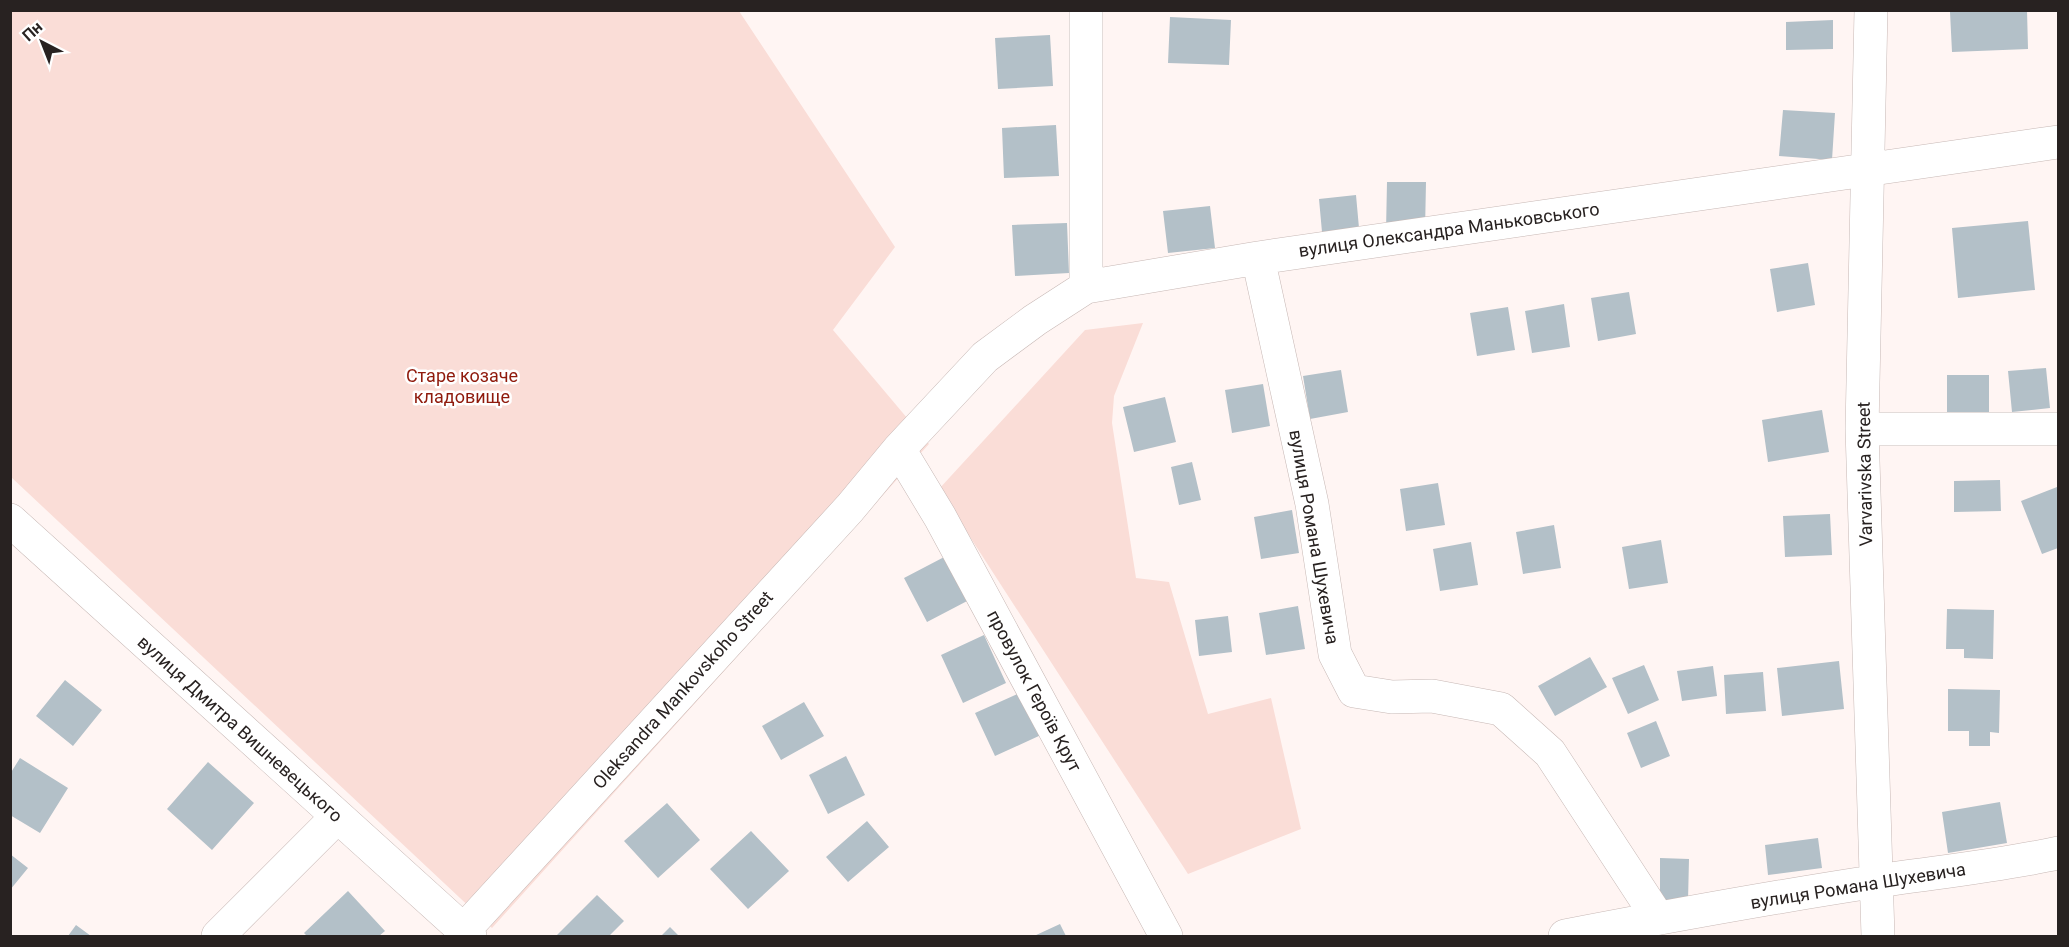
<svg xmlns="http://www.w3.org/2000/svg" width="2069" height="947" font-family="Roboto,sans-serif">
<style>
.green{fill:#faddd7}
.building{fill:#b3c0c8}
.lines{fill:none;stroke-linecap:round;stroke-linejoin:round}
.minor-casing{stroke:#c7b8b5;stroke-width:34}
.minor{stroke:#fff;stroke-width:33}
.labels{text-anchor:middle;stroke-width:5;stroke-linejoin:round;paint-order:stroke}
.street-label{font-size:18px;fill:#282221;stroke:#fff}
.park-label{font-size:18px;fill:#8f1a0c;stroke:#fff}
</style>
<rect width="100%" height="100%" fill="#fff5f3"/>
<path class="green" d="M 10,11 L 739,11 L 895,247 L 833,330 L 929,444 L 492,928 L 11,477 Z
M 1143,323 L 1114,396 L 1112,423 L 1136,578 L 1169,582 L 1208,714 L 1271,698 L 1301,829 L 1188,874 L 939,489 L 1085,330 Z"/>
<path class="building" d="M 2027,10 L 2028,49 L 1952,52 L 1950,12 Z
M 1170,17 L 1231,20 L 1229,65 L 1168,63 Z
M 1833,20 L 1833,49 L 1786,50 L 1786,22 Z
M 1050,35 L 1053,86 L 998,89 L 995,38 Z
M 1783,110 L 1835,113 L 1832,160 L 1779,156 Z
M 1056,125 L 1059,176 L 1004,178 L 1002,128 Z
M 1387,182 L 1426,182 L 1425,231 L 1386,231 Z
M 1356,195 L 1360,239 L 1323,243 L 1319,199 Z
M 1210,206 L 1215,248 L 1168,253 L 1163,211 Z
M 2028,221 L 2035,290 L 1958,298 L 1952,228 Z
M 1067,223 L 1069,273 L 1015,276 L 1012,225 Z
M 1808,263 L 1815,305 L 1777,312 L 1770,269 Z
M 1629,292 L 1636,334 L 1598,341 L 1591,298 Z
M 1564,304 L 1570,347 L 1532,353 L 1525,311 Z
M 1508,307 L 1515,350 L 1477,356 L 1470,313 Z
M 2046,368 L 2050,408 L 2012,412 L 2008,371 Z
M 1341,370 L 1348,412 L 1310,419 L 1303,376 Z
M 1947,375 L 1989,375 L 1989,412 L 1947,412 Z
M 1263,384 L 1270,426 L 1232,433 L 1225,390 Z
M 1165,397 L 1176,442 L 1134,452 L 1123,407 Z
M 1822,410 L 1829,452 L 1768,462 L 1762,420 Z
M 1192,462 L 1201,500 L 1179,505 L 1171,467 Z
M 2000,480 L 2001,511 L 1954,512 L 1954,481 Z
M 1438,483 L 1445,525 L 1406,531 L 1400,489 Z
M 2057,487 L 2058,492 L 2058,548 L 2042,554 L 2021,501 Z
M 1292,510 L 1299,553 L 1261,559 L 1254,517 Z
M 1830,514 L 1832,555 L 1785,557 L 1783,516 Z
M 1554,525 L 1561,568 L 1523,574 L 1516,532 Z
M 1661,540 L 1668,583 L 1629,589 L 1622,547 Z
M 1471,542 L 1478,585 L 1440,591 L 1433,549 Z
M 948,555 L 971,599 L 927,622 L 904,578 Z
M 1298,606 L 1305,649 L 1266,655 L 1259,613 Z
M 1947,609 L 1994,610 L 1993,659 L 1964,658 L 1964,649 L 1946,649 Z
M 1228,616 L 1232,652 L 1199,656 L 1195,620 Z
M 984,635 L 1006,683 L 963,703 L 941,655 Z
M 1590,657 L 1607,687 L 1555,716 L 1538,686 Z
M 1839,661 L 1844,709 L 1782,716 L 1777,668 Z
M 1644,665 L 1659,700 L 1628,714 L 1612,678 Z
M 1713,666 L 1717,696 L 1682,701 L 1677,671 Z
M 1763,672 L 1766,711 L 1726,714 L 1724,675 Z
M 65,680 L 102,710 L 73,746 L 36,716 Z
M 1948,689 L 2000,690 L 1999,733 L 1990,732 L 1990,746 L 1969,746 L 1969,731 L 1948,731 Z
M 1022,692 L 1041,735 L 995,756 L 975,713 Z
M 804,702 L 824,736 L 781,760 L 762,726 Z
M 1656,721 L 1670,756 L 1641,768 L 1627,733 Z
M 846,756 L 865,795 L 828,814 L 809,775 Z
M 20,758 L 68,788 L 40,833 L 10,815 L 10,774 Z
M 208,762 L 254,803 L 212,850 L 167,809 Z
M 2000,802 L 2007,843 L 1948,853 L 1942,812 Z
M 667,803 L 700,840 L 658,878 L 624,841 Z
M 867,821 L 889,847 L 848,882 L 826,857 Z
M 751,831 L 789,871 L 748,909 L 710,869 Z
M 1818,838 L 1822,868 L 1768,875 L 1765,845 Z
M 10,854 L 28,868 L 10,890 Z
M 1660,858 L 1689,859 L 1688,901 L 1660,901 Z
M 348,891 L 385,931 L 379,936 L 307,936 L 304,933 Z
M 597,895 L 624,921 L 609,936 L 556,936 Z
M 1060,924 L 1066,936 L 1034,936 Z
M 76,925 L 91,936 L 68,936 Z
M 670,927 L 679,936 L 661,936 Z"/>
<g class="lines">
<g class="minor-casing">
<path id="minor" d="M 1871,10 L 1862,429 L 1878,936
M 1258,258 L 1312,504 L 1335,654 L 1354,691 L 1392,697 L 1432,696 L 1501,709 L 1550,753 L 1658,918
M 1086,287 L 1086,10
M 1862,429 L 2058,429
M 899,449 L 940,517 L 1166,936
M 10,520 L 470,936
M 464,930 L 850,508 L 899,449 L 985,357 L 1035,320 L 1086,287 L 1258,258 L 2058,142
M 218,936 L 337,817
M 1565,936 C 1669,916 1773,897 1878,881 C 1938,872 1999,866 2058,853"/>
</g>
<use href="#minor" class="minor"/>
</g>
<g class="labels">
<g class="street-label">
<text transform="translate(1449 230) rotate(-8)" y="6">вулиця Олександра Маньковського</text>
<text transform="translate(1865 474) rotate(-91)" y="6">Varvarivska Street</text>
<text transform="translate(1314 537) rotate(80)" y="6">вулиця Романа Шухевича</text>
<text transform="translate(683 690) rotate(-48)" y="6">Oleksandra Mankovskoho Street</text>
<text transform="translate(1034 691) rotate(62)" y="6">провулок Героїв Крут</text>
<text transform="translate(240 729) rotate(42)" y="6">вулиця Дмитра Вишневецького</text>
<text transform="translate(1858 886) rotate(-9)" y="6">вулиця Романа Шухевича</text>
</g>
<g class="park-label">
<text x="462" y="382">Старе козаче<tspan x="462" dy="21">кладовище</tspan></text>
</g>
</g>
<rect width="2069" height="947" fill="none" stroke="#282221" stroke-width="24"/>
<g transform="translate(42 42) rotate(318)" stroke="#ffffff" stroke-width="4.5" paint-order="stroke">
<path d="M0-4.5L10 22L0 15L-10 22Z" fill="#282221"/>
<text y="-9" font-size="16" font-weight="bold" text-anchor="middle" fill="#282221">Пн</text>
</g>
</svg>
